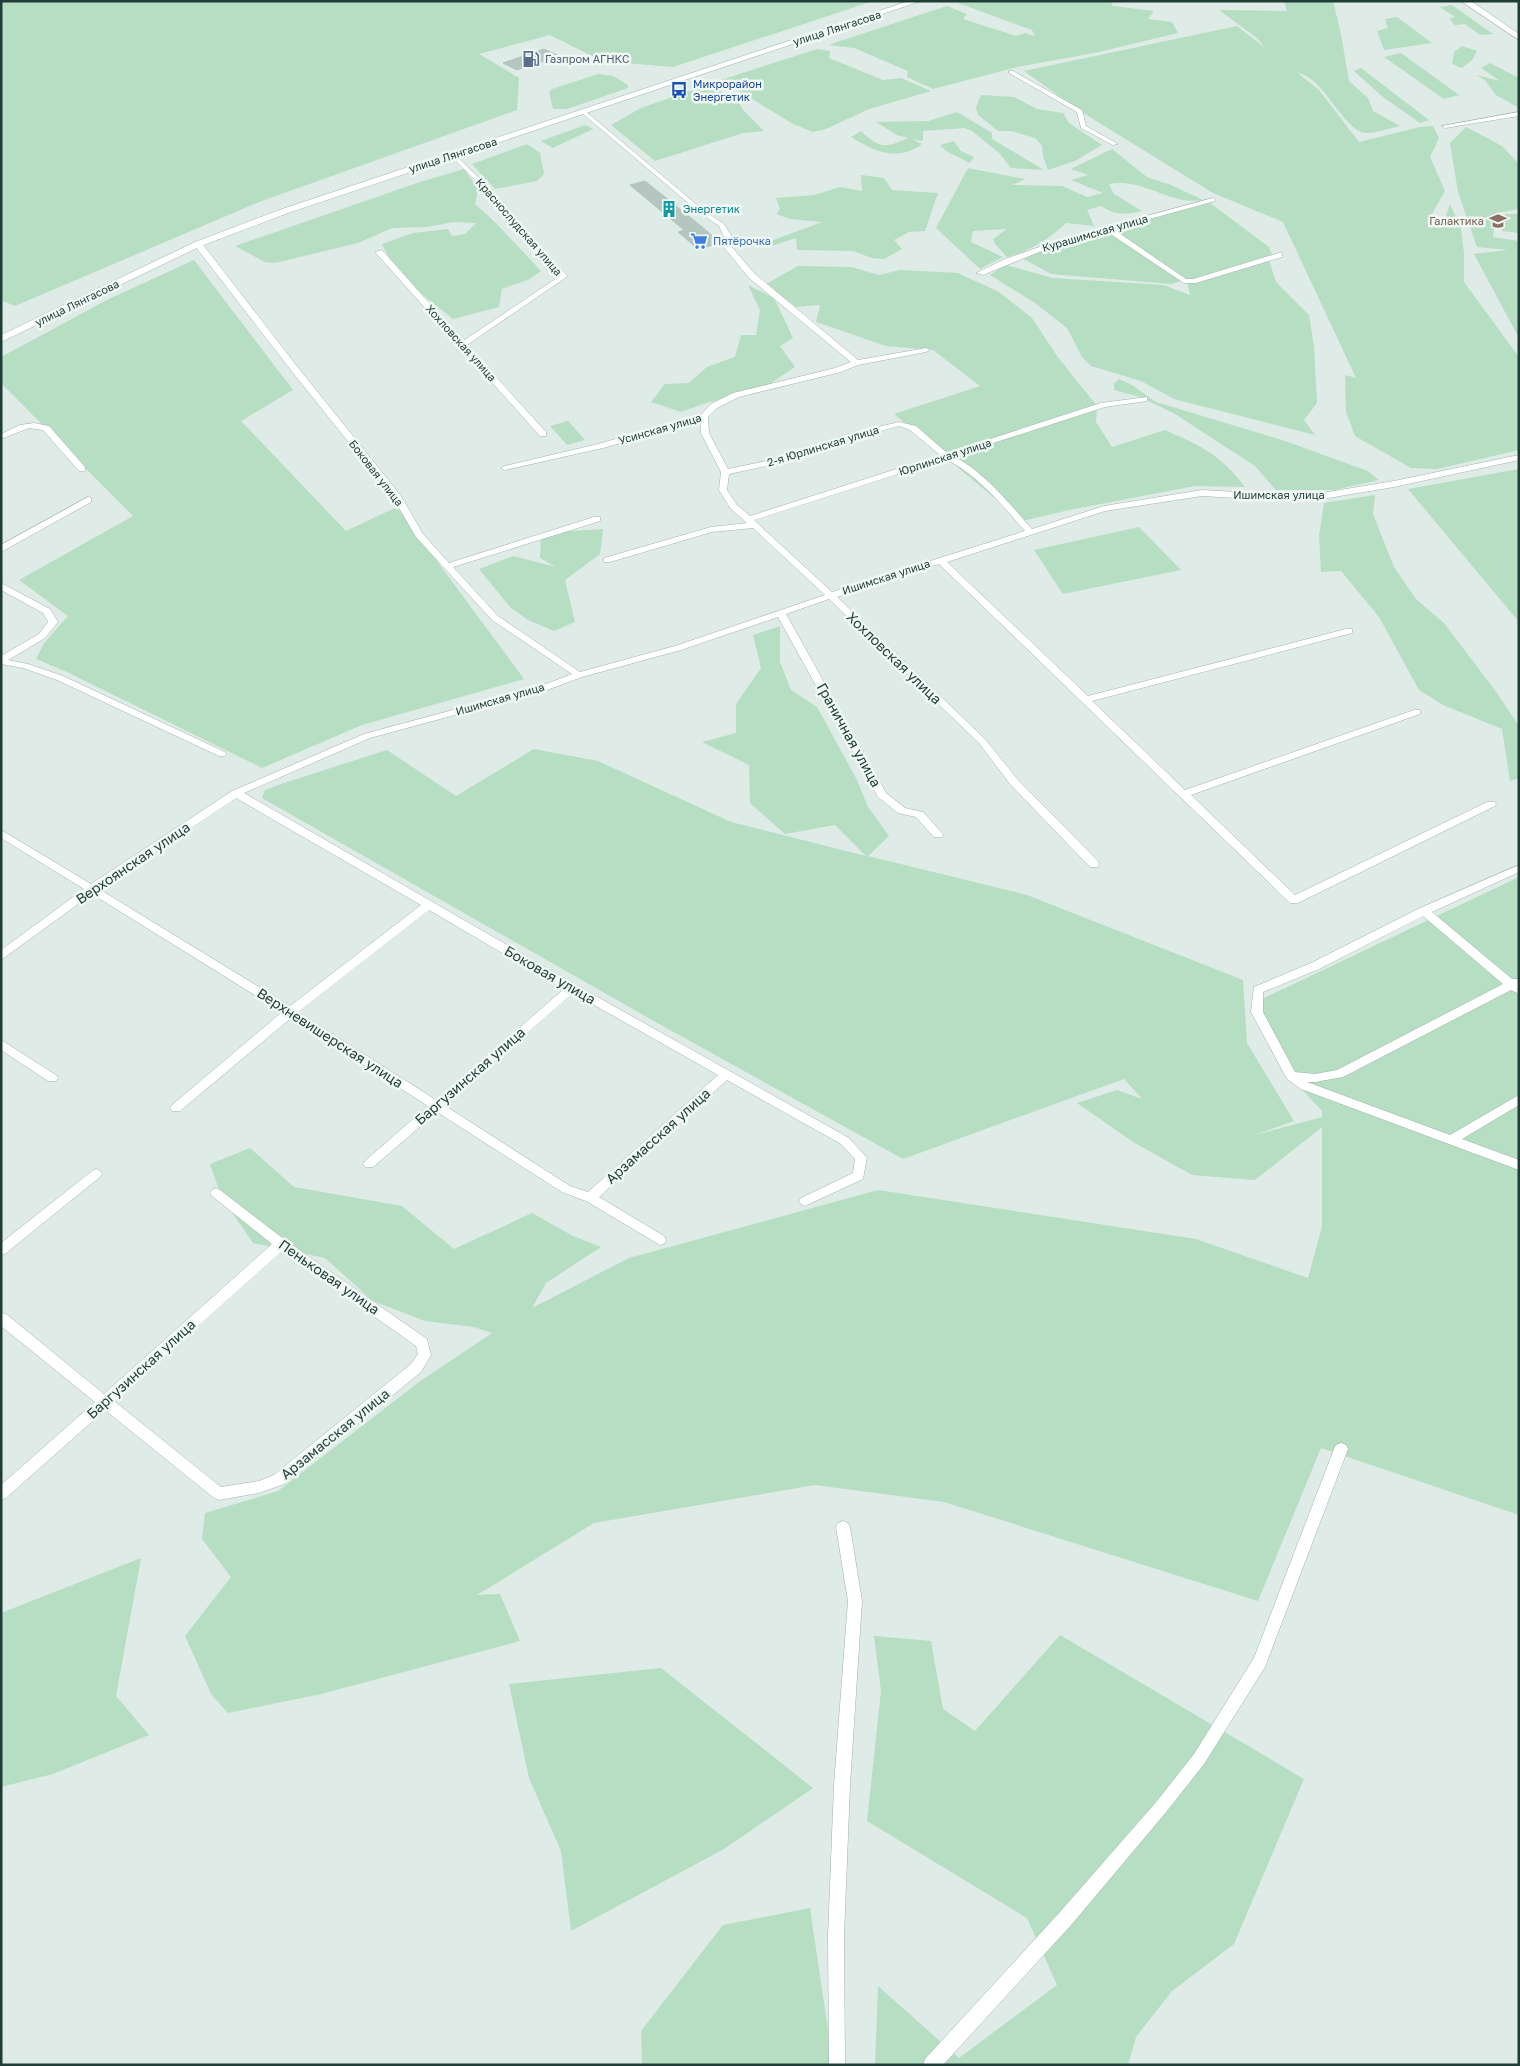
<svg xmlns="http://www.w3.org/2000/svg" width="1520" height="2066" font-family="'Golos Text',sans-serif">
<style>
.green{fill:#b6dec2}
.building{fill:#b4c6bf;stroke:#b1c5be}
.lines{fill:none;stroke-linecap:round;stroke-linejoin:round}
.minor-casing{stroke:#a2b3ae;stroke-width:1}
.tertiary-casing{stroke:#a2b3ae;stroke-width:1}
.secondary-casing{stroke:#9db8af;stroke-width:1}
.minor{fill:#fff;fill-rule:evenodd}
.tertiary{fill:#fff;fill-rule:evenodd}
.secondary{fill:#fff;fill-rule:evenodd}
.labels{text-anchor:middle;stroke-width:5;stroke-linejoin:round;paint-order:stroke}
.far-street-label{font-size:11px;fill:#1f3c36;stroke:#f0f8f4}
.far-service-label{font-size:11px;fill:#4e5e75;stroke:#f0f8f4;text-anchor:start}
.far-transit-label{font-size:11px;fill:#164399;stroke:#f0f8f4;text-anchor:start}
.far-culture-label{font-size:11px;fill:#0d838f;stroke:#f0f8f4;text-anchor:start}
.far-education-label{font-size:11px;fill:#785e54;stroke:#f0f8f4;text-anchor:end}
.far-shop-label{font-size:11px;fill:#366cbe;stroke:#f0f8f4;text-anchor:start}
.street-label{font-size:14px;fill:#1f3c36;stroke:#f0f8f4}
</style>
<rect width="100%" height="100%" fill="#dfebe6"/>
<path class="green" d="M 1,1 L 873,1 L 673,67 L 602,61 L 550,35 L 479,54 L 519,78 L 517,110 L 259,202 L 15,306 L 1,300 Z
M 962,1 L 1110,1 L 1113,6 L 1154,11 L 1148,19 L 1172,22 L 1178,33 L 1099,52 L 1017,67 L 933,89 L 907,77 L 908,71 L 854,48 L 828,45 L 947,6 L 967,14 L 963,19 L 1016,36 L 1025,33 L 1035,36 L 1032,30 L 958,3 Z
M 1284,1 L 1333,1 L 1341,34 L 1349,81 L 1368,98 L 1373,111 L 1400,126 C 1390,128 1377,133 1366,133 C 1344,132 1324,77 1298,73 L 1319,90 L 1359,142 L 1420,127 L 1433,126 L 1439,138 L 1430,157 L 1445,191 L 1431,216 L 1443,224 L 1450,204 L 1461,228 L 1464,253 L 1464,282 L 1519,357 L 1519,450 L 1437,469 L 1411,468 L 1355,436 L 1346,412 L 1345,375 L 1356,378 L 1283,222 L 1213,193 L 1080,111 L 1024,71 L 1237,26 L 1265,48 L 1257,38 L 1219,10 L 1287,11 Z
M 1452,5 L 1493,34 L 1480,35 L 1465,24 L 1455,25 L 1449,19 L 1455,17 L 1440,7 Z
M 1397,17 L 1432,43 L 1384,50 L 1377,31 L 1388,28 L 1385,19 Z
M 1462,46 L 1477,51 L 1472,60 L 1462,68 L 1452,64 L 1454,52 Z
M 817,49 L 830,51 L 829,58 L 883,80 L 901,78 L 931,91 L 869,109 L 826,129 L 813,132 L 793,124 L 721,80 Z
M 1401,53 L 1459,95 L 1444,99 L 1384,57 Z
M 1490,63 L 1519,78 L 1519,108 L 1496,95 L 1485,80 L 1476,75 L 1500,81 L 1481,68 Z
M 1361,68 L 1429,120 L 1420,123 L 1383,97 L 1354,71 Z
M 598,74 L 613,76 L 628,85 L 628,88 L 567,109 L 553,109 L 549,92 L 552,89 Z
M 710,84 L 740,104 L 743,110 L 764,131 L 743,133 L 655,161 L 611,125 L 641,108 Z
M 981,95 L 1014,97 L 1037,109 L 1063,113 L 1069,123 L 1102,145 L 1075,161 L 1048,170 L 1043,156 L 1042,146 L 1035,138 L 1011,131 L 998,131 L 978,115 L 976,107 Z
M 957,112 L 992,133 L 992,139 L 1044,170 L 1011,168 L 999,153 L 972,131 L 964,128 L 923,131 L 923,141 L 912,139 L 922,144 C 897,162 875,152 851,137 L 861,131 C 879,148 885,149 908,138 L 897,135 L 876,122 L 928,121 Z
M 585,125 L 593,129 L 553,148 L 541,141 Z
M 1466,127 L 1502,146 L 1519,164 L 1519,209 L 1496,213 L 1493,237 L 1519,241 L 1519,338 L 1474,254 L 1508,250 L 1477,247 L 1458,192 L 1450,143 Z
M 954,141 L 961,151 L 974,157 L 970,163 L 946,151 L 940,145 Z
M 527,144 L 540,153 L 544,174 L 537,181 L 495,189 L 472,164 Z
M 1112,149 L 1147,177 L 1171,185 L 1203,200 C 1170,206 1144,177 1109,184 L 1114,194 L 1142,211 C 1126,215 1114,215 1101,206 L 1087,210 L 1094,226 L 1066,223 C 1050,239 1029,251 1007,257 L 995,244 L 993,239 L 1007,229 L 973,231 L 971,242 L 1003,257 L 980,269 L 936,228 L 968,168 L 1025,179 L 1012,185 L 1062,186 L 1087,197 L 1103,193 L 1071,180 L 1088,175 L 1071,169 Z
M 464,169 L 478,189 L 475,204 L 496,223 L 541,271 L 530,279 L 502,289 L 499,307 L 453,319 L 397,274 L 382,244 L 413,233 L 448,229 L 452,236 L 465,234 L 476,223 L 454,222 L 426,227 L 392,228 L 358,243 L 275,263 L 265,262 L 235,246 L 417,183 Z
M 861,175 L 884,178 L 892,190 L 938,193 L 925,231 L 909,232 L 894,240 L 902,249 L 884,259 L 872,258 L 853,251 L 797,250 L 796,238 L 769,247 L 768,242 L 822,222 L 790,219 L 776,214 L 780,209 L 776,198 L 814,195 L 840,187 L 862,191 Z
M 1210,203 L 1269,247 L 1272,255 L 1239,265 L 1269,260 L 1276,282 L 1309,315 L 1314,347 L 1317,403 L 1304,420 L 1315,435 L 1174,399 L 1141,381 L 1091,366 L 1082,357 L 1067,328 L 1035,303 L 990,275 L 1006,265 L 1053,278 L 1163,285 L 1190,295 L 1187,281 L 1189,279 L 1171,284 L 1051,274 L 1022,258 L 1111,229 Z
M 1505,214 L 1519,214 L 1519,233 L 1502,231 Z
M 194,260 L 293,390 L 241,421 L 346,531 L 397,507 L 524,679 L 362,725 L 262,768 L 67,672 L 36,659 L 44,643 L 68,616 L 19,580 L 133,516 L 1,383 L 1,357 L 109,299 Z
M 798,266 L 851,267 L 879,275 L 900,270 L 958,273 L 999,292 L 1032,318 L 1057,356 L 1097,406 L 1096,422 L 1112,447 L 1165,430 C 1201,446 1220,454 1245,487 L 1195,486 L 1069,510 L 1022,521 L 894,414 L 980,386 L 933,350 L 886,346 L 816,322 L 820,305 L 796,307 L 766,284 Z
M 748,285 L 774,298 L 793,338 L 780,346 L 795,367 L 765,387 L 703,404 L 681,412 L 651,402 L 665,384 L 689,383 L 707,367 L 735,357 L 741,335 L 756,335 L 760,310 Z
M 1119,379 L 1132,385 L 1156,402 L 1285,441 L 1368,471 L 1379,480 L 1334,490 L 1276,490 L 1255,466 L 1175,414 L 1140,397 L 1114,390 L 1114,384 Z
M 568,421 L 585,440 L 567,445 L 550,426 Z
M 1519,469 L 1519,622 L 1408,489 Z
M 1375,495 L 1373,514 L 1394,567 L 1416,599 L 1444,623 L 1497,693 L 1519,726 L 1519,778 L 1510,781 L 1502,729 L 1443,705 L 1419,690 L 1379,617 L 1341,571 L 1321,572 L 1319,536 L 1324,503 Z
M 1139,527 L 1181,570 L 1063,594 L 1034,550 Z
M 603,529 L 600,554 L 565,580 L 575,622 L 554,631 L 528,620 L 510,607 L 479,569 L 513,556 L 556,567 L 540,558 L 541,533 Z
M 780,626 L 780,662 L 791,690 L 817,707 L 857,780 L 868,807 L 889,836 L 868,856 L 1027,895 L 1243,980 L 1247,1043 L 1294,1121 L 1252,1136 L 1322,1117 L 1322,1111 L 1294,1081 L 1259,1015 L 1258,1001 L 1519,877 L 1519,1515 L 1321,1448 L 1258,1601 L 944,1502 L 815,1485 L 594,1523 L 477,1595 L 500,1594 L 520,1641 L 321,1694 L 228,1713 L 211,1694 L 185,1636 L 231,1577 L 202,1539 L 205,1513 L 278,1491 L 419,1382 L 492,1333 L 474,1327 L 425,1321 L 373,1301 L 325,1258 L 253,1243 L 222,1198 L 210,1164 L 250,1148 L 294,1187 L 402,1206 L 454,1249 L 532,1213 L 573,1236 L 601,1247 L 546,1283 L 532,1308 L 629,1258 L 878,1190 L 1196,1239 L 1308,1278 L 1322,1227 L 1322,1127 L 1255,1180 L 1192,1175 L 1133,1142 L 1077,1103 L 1117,1090 L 1142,1099 L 1124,1079 L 903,1159 L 652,1020 L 262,798 L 265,790 L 281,784 L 387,750 L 456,796 L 534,749 L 598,761 L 731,822 L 866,856 L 835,825 L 785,834 L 750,803 L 749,765 L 702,742 L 736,733 L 736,704 L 761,668 L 753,635 Z
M 141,1558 L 116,1696 L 149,1735 L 53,1774 L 1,1787 L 1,1613 Z
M 1060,1635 L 1304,1779 L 1234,1944 L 1172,1991 L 1136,2037 L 1128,2065 L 875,2065 L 878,1986 L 959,2058 L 1057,1985 L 1027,1918 L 867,1821 L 881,1691 L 874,1636 L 931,1641 L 943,1709 L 975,1731 Z
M 661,1668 L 813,1788 L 724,1849 L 571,1931 L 561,1851 L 529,1778 L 509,1684 Z
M 810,1908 L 832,2057 L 831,2065 L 642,2065 L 641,2031 L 723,1925 Z"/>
<path class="building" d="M 544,49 L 559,56 L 517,70 L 503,63 Z
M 645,181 L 701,226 L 721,243 L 698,249 L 678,232 L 684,230 L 630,185 Z"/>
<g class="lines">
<g class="minor-casing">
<path id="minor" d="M 1009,71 L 1013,71 L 1082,110 L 1086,126 L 1118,144 L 1113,145 L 1081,128 L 1077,112 L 1009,73 Z
M 584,110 L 703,210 L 724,224 L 732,237 L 730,245 L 755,274 L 858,360 L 926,348 L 930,350 L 926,352 L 858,365 L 841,372 L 739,397 L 717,408 L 708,417 L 709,433 L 728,469 L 780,458 L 848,434 L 899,422 L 916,426 L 947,453 L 1101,403 L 1147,397 L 1147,401 L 1105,407 L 953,456 C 982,470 1011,505 1032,529 L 1104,506 L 1202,490 L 1273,494 L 1322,493 L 1394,481 L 1519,455 L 1519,460 L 1394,487 L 1322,499 L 1273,500 L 1202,496 L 1105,511 L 947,562 L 1088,696 L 1346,629 L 1352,629 L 1352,633 L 1092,701 L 1185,790 L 1414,710 L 1420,710 L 1420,714 L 1191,795 L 1295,895 L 1487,802 L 1495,802 L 1496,804 L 1495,806 L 1298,903 L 1290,903 L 939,564 L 837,597 L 985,739 L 1018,780 L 1098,861 L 1099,864 L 1098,867 L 1090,867 L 1010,784 L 979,743 L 829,599 L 786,614 L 886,793 L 905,808 L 923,812 L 942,833 L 943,835 L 942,837 L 934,837 L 916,817 L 898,813 L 878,797 L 778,617 L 681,650 L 582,677 L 547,690 L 370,738 L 244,793 L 576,985 L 849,1138 L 867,1158 L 863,1179 L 809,1204 L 805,1206 L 801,1204 L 799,1201 L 801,1198 L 853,1173 L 855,1159 L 841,1144 L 727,1080 L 599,1197 L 664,1236 L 666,1240 L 664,1244 L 660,1245 L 586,1201 L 562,1192 L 437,1112 L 373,1167 L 365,1167 L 363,1164 L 365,1161 L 428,1106 L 291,1018 L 180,1111 L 172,1111 L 170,1108 L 172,1105 L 282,1012 L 92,894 L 1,960 L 1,950 L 84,889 L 1,838 L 1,830 L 91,884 L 232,791 L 364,734 L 541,686 L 572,674 L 492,620 L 416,537 L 394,499 L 290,369 L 195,246 L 195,242 L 201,242 L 296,365 L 401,496 L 423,534 L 449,563 L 594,517 L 600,517 L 600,521 L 453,567 L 498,616 L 580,672 L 675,646 L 825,595 L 753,528 L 712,532 L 610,562 L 604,562 L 604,558 L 711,527 L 747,523 L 731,509 L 719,490 L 721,472 L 701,433 L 700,421 L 603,448 L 505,470 L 501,468 L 505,466 L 598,444 L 701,415 L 711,404 L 733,393 L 835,368 L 851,362 L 749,278 L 722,245 L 724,237 L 719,226 L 699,212 L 582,113 L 581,112 ZM 899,426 L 910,430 L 940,455 L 750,516 L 737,505 L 727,490 L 729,474 L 785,462 L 854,438 ZM 945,459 C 977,474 1002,505 1025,531 L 832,592 L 754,520 ZM 236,798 L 421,905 L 290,1006 L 99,889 ZM 429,910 L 564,989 L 436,1100 L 298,1012 ZM 573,993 L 718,1075 L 588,1192 L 570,1186 L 444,1105 Z
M 1519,112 L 1519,116 L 1445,128 L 1442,126 Z
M 453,153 L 483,182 L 521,229 L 568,276 L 467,345 L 546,432 L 546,436 L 540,436 L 375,252 L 382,250 L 463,341 L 560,276 L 517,231 L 479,184 L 450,155 Z
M 1213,198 L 1215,199 L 1215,201 L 1113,229 L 1186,279 L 1193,279 L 1279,253 L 1282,253 L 1282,257 L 1196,283 L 1184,283 L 1106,231 L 1039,252 L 983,275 L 976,273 L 1005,259 L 1062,239 Z
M 34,423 L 49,426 L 85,467 L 85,471 L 79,471 L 43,430 L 29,428 L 1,439 L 1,434 L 20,425 Z
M 88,497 L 91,498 L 91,502 L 1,552 L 1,545 Z
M 1,583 L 50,609 L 58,622 L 45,638 L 8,660 L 28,664 L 63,676 L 225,752 L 227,754 L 225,756 L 219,756 L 57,680 L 23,668 L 1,664 L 1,656 L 39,634 L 48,622 L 43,613 L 1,590 Z
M 1519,865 L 1519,872 L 1432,912 L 1512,979 L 1519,979 L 1519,994 L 1511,990 L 1343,1077 L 1315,1082 L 1307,1082 L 1450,1135 L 1519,1095 L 1519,1105 L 1462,1139 L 1519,1160 L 1519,1170 L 1301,1089 L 1287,1079 L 1251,1012 L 1254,987 L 1311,963 L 1420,908 ZM 1423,916 L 1503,984 L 1337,1070 L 1315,1074 L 1295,1072 L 1263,1012 L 1263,992 L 1319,969 Z
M 1,1040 L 56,1075 L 58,1078 L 56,1081 L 48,1081 L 1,1050 Z
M 96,1169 L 100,1171 L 102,1174 L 100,1177 L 5,1254 L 1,1255 L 1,1243 L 92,1171 Z
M 216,1188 L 220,1190 L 285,1240 L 427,1339 L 431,1355 L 421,1372 L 284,1484 L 259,1493 L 219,1500 L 214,1498 L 105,1410 L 6,1498 L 1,1500 L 1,1485 L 95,1402 L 1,1326 L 1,1313 L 6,1314 L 104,1394 L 272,1244 L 212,1196 L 210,1193 L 212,1190 ZM 282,1251 L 416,1346 L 418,1354 L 411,1364 L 274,1475 L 259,1481 L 221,1487 L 114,1401 Z
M 1341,1443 L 1346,1445 L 1348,1449 L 1265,1667 L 1204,1764 L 1167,1811 L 1072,1924 L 943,2065 L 923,2065 L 925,2059 L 1060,1912 L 1157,1801 L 1194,1754 L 1254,1658 L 1334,1449 L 1336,1445 Z
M 843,1521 L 848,1523 L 850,1527 L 862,1601 L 850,1785 L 844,1936 L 845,2065 L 829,2065 L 828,1936 L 834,1785 L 848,1601 L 836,1527 L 838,1523 Z"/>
</g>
<g class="tertiary-casing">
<path id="tertiary" d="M 1461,1 L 1471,1 L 1519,34 L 1519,40 Z"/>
</g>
<g class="secondary-casing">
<path id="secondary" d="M 909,1 L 921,1 L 288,213 L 201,246 L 1,342 L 1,335 L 195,242 L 282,209 Z"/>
</g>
<use href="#minor" class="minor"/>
<use href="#tertiary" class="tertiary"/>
<use href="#secondary" class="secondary"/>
</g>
<defs>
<g id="fuel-bare" transform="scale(1.35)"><path d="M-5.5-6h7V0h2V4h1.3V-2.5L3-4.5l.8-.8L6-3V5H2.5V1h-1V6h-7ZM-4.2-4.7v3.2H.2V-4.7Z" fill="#5c6f8a" stroke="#f0f8f4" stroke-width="2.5" paint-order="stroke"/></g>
<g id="bus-bare" transform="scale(1.35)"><path d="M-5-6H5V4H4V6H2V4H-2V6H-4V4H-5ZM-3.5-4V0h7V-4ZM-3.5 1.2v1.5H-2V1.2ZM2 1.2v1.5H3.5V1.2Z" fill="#1a4fb4" stroke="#f0f8f4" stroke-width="2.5" paint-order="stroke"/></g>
<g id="building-bare" transform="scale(1.35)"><path d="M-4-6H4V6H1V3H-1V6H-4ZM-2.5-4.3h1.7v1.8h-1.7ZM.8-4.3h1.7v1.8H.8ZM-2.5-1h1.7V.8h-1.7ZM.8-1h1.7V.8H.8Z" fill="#0f9aa8" stroke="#f0f8f4" stroke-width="2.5" paint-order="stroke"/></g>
<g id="school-bare" transform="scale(1.35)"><path d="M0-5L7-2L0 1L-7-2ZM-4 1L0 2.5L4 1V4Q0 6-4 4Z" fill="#8d6e63" stroke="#f0f8f4" stroke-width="2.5" paint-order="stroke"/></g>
<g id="supermarket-bare" transform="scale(1.35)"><path d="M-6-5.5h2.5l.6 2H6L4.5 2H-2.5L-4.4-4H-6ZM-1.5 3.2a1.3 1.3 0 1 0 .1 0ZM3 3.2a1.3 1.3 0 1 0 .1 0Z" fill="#3f7fe0" stroke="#f0f8f4" stroke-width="2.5" paint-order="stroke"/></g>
</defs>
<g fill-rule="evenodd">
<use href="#fuel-bare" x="531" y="59"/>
<use href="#bus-bare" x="679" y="90"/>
<use href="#building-bare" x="669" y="209"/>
<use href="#school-bare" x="1498" y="221"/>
<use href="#supermarket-bare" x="699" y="241"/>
</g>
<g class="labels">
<g class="far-street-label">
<text transform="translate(837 28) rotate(-18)" y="4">улица Лянгасова</text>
<text transform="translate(453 155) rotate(-18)" y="4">улица Лянгасова</text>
<text transform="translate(519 227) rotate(49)" y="4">Краснослудская улица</text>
<text transform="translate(1095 233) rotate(-16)" y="4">Курашимская улица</text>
<text transform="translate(77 303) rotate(-26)" y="4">улица Лянгасова</text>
<text transform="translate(461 343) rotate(48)" y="4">Хохловская улица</text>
<text transform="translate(660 429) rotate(-16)" y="4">Усинская улица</text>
<text transform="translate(823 446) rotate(-17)" y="4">2-я Юрлинская улица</text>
<text transform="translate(945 457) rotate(-18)" y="4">Юрлинская улица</text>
<text transform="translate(376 473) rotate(52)" y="4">Боковая улица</text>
<text x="1279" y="499">Ишимская улица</text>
<text transform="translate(886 577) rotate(-18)" y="4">Ишимская улица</text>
<text transform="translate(500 699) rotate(-16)" y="4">Ишимская улица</text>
</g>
<g class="far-service-label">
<text x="545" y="63">Газпром АГНКС</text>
</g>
<g class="far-transit-label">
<text x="693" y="88">Микрорайон<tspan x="693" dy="13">Энергетик</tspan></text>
</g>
<g class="far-culture-label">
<text x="683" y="213">Энергетик</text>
</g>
<g class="far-education-label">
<text x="1484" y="225">Галактика</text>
</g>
<g class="far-shop-label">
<text x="713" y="245">Пятёрочка</text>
</g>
<g class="street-label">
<text transform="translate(894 658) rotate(44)" y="5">Хохловская улица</text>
<text transform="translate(849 735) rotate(61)" y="5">Граничная улица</text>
<text transform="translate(133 863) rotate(-34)" y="5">Верхоянская улица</text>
<text transform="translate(550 975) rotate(30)" y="5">Боковая улица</text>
<text transform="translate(330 1038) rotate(33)" y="5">Верхневишерская улица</text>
<text transform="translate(470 1076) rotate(-41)" y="5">Баргузинская улица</text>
<text transform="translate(658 1136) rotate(-42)" y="5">Арзамасская улица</text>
<text transform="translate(329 1277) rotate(35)" y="5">Пеньковая улица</text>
<text transform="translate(141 1369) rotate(-42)" y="5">Баргузинская улица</text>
<text transform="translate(335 1434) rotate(-39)" y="5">Арзамасская улица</text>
</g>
</g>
<rect width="1520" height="2066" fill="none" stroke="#1f3c36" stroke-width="5"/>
</svg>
